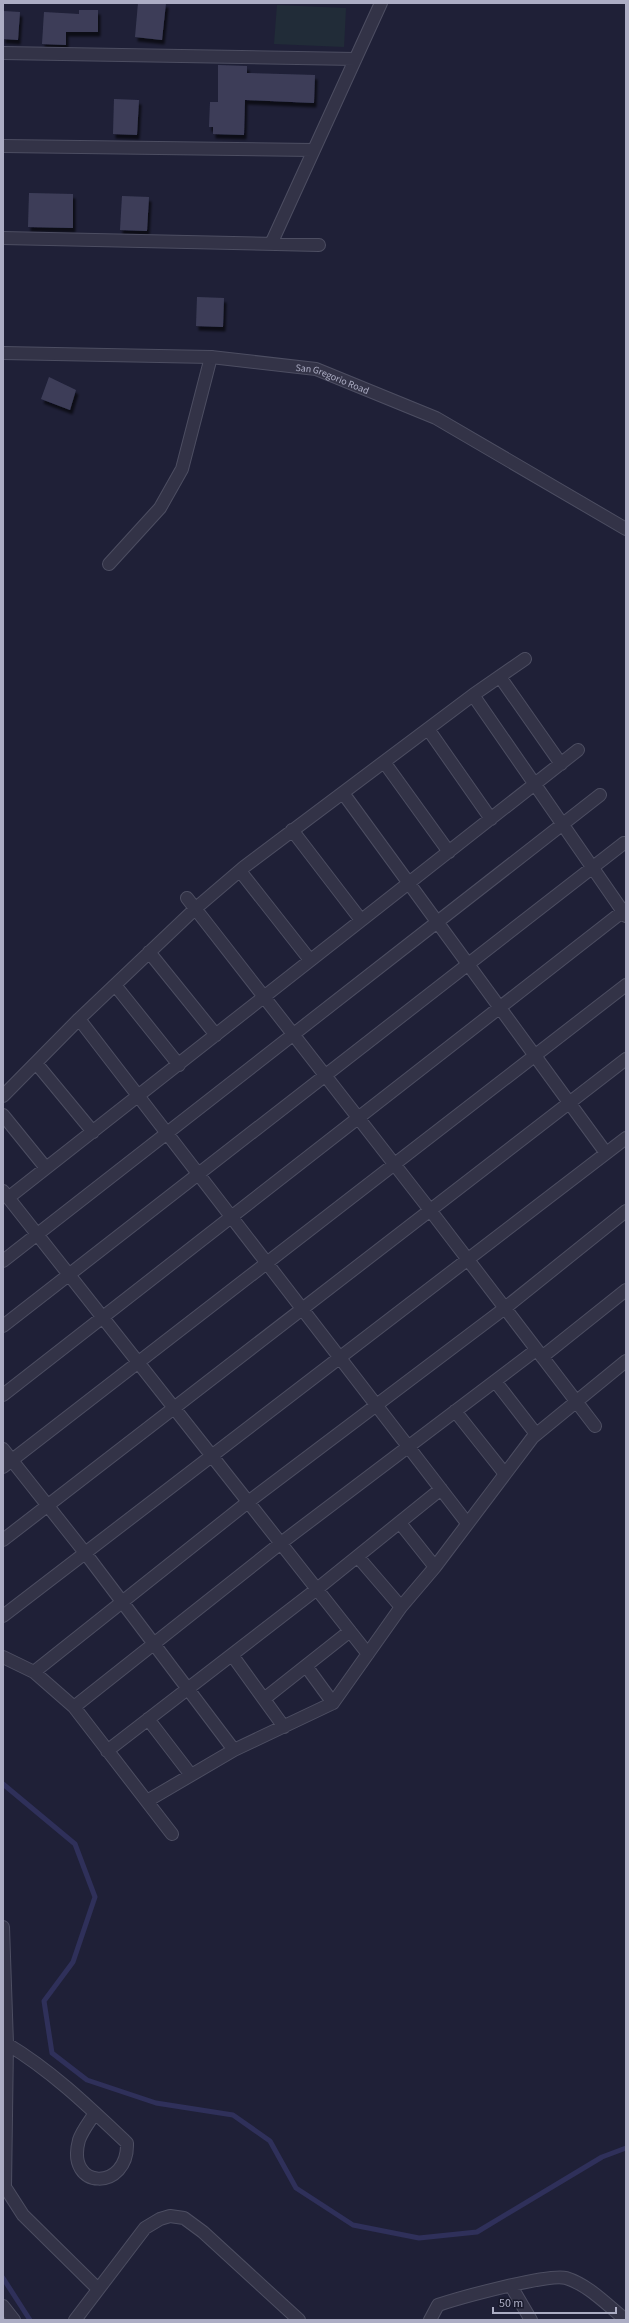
<svg xmlns="http://www.w3.org/2000/svg" width="629" height="2323" font-family="'Source Sans 3',sans-serif">
<style>
.green{fill:#212c38}
.lines{fill:none;stroke-linecap:round;stroke-linejoin:round}
.stream{stroke:#2f305a;stroke-width:5}
.building{fill:#3d3e59;filter:url(#shadow)}
.minor-casing{stroke:#4d4e62;stroke-width:14}
.tertiary-casing{stroke:#4d4e62;stroke-width:14}
.minor{stroke:#333347;stroke-width:12}
.tertiary{stroke:#333347;stroke-width:12}
.labels{text-anchor:middle;stroke-width:3;stroke-linejoin:round;paint-order:stroke}
.street-label{font-size:10px;fill:#acadc4;stroke:#18192b}
</style>
<defs>
<filter id="shadow"><feDropShadow dx="2.5" dy="4.5" stdDeviation="1" flood-color="#0009"/></filter>
</defs>
<rect width="100%" height="100%" fill="#1f2037"/>
<path class="green" d="M 277,5 L 346,8 L 344,47 L 274,44 Z"/>
<g class="lines">
<path class="stream" d="M 3,1784 L 75,1844 L 95,1897 L 73,1962 L 44,2001 L 52,2053 L 87,2080 L 156,2103 L 233,2115 L 270,2141 L 296,2188 L 353,2225 L 419,2238 L 477,2232 L 602,2157 L 626,2148
M 3,2278 L 30,2320"/>
</g>
<path class="building" d="M 138,3 L 166,3 L 162,40 L 135,37 Z
M 79,10 L 98,10 L 98,32 L 66,32 L 66,45 L 42,44 L 44,12 L 79,14 Z
M 3,11 L 20,12 L 18,40 L 3,39 Z
M 218,65 L 247,66 L 247,73 L 315,75 L 314,103 L 245,100 L 244,135 L 213,134 L 213,127 L 209,127 L 210,102 L 218,102 Z
M 114,99 L 139,100 L 137,135 L 113,134 Z
M 29,193 L 73,194 L 73,228 L 28,227 Z
M 122,196 L 149,197 L 147,231 L 120,230 Z
M 197,297 L 224,298 L 223,327 L 196,326 Z
M 49,377 L 76,390 L 70,410 L 41,399 Z"/>
<g class="lines">
<g class="minor-casing">
<path id="minor" d="M 3,53 L 355,59
M 3,146 L 313,150
M 3,238 L 319,245
M 271,244 L 381,3
M 109,564 L 160,508 L 182,469 L 211,357
M 500,677 L 561,764
M 473,695 L 626,916
M 428,729 L 491,819
M 384,762 L 449,852
M 343,793 L 606,1153
M 292,830 L 361,920
M 240,871 L 310,960
M 187,898 L 430,1210 L 595,1426
M 149,952 L 216,1035
M 115,985 L 179,1065
M 79,1019 L 467,1523
M 36,1063 L 93,1132
M 3,1096 L 79,1019 L 196,908 L 244,867 L 473,695 L 525,659
M 3,1115 L 46,1168
M 3,1191 L 368,1654
M 8,1198 L 578,750
M 3,1261 L 600,795
M 3,1326 L 624,843
M 542,1357 L 626,1290
M 495,1381 L 536,1434
M 3,1395 L 626,909
M 455,1411 L 505,1474
M 3,1449 L 86,1554 L 234,1750
M 3,1467 L 626,985
M 400,1523 L 435,1567
M 3,1540 L 626,1059
M 358,1557 L 401,1607
M 3,1616 L 626,1138
M 232,1655 L 284,1727
M 3,1657 L 34,1672 L 74,1707 L 172,1834
M 306,1666 L 333,1703
M 34,1672 L 248,1502 L 505,1308 L 626,1211
M 264,1699 L 350,1631
M 74,1707 L 281,1543 L 536,1350
M 148,1719 L 191,1775
M 107,1751 L 317,1589 L 441,1489
M 147,1801 L 234,1750 L 333,1703 L 401,1607 L 435,1567 L 533,1437 L 626,1361
M 3,1927 L 7,2044 L 5,2187 L 23,2215 L 98,2289
M 3,2044 L 7,2044 C 52,2071 89,2107 127,2143 C 129,2191 65,2191 79,2140 C 82,2131 90,2121 95,2113
M 511,2286 L 531,2320
M 3,2306 L 14,2320
M 75,2320 L 145,2228 L 160,2219 L 170,2216 L 184,2218 L 203,2232 L 299,2320
M 430,2320 L 438,2305 C 459,2298 549,2273 566,2278 C 589,2285 608,2306 626,2320"/>
</g>
<g class="tertiary-casing">
<g id="tertiary">
<path id="s1" d="M 3,353 L 211,357 L 316,369 L 436,418 L 626,529"/>
</g>
</g>
<use href="#minor" class="minor"/>
<use href="#tertiary" class="tertiary"/>
</g>
<g class="labels">
<g class="street-label">
<text dy="4" stroke="none"><textPath href="#s1" startOffset="332">San Gregorio Road</textPath></text>
</g>
</g>
<rect width="629" height="2323" fill="none" stroke="#acadc4" stroke-width="8"/>
<path d="M493 2307v6h123v-6" fill="none" stroke="#acadc4" stroke-width="2"/>
<text x="499" y="2307" font-size="12" fill="#acadc4" stroke="#18192b" stroke-width="3" paint-order="stroke">50 m</text>
</svg>
